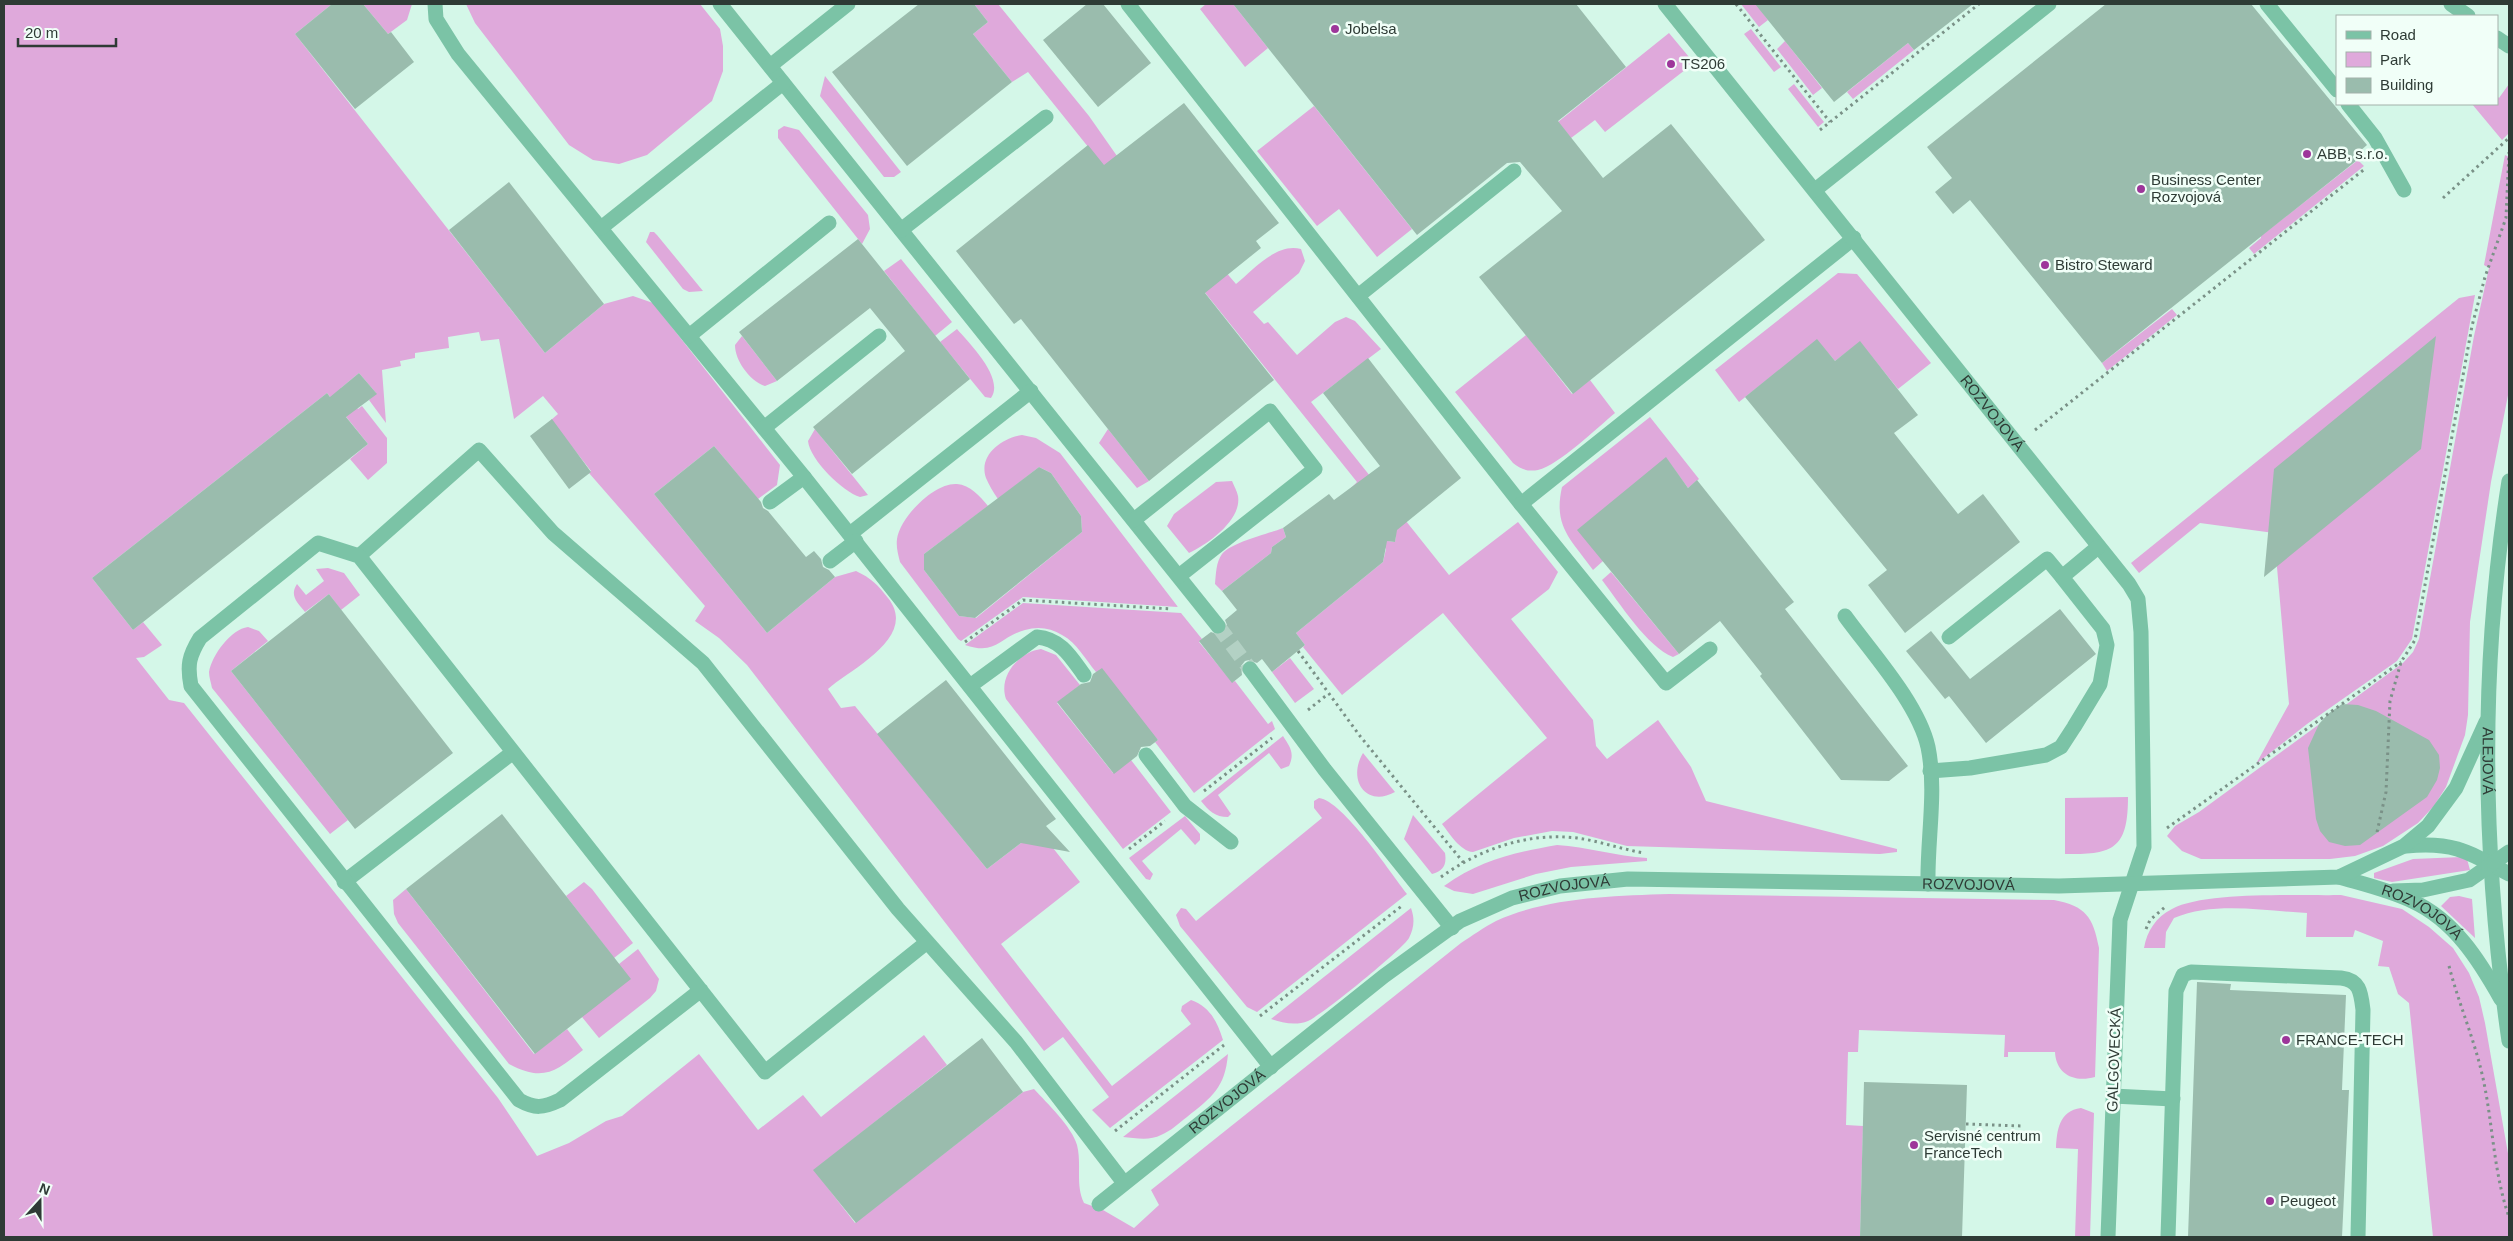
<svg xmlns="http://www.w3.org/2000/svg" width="2513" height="1241" font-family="Helvetica,sans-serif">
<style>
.green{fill:#dfa9db}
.building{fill:#9abcad}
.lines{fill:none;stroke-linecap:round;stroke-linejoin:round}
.minor-tunnel{stroke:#b3d1c4;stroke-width:15;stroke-dasharray:15 8;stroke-linecap:butt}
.path{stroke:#7a9187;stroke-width:3;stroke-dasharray:2.5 4;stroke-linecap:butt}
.minor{stroke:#7bc3a6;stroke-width:15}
.poi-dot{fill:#9d369a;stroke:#f1fff8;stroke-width:2}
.labels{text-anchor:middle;stroke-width:5;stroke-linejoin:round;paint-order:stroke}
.poi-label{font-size:15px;fill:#2e3b35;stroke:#f1fff8;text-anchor:start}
.street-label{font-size:15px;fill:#2e3b35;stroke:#f1fff8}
</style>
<rect width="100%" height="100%" fill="#d4f7e8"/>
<path class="green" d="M 4,4 L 332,4 L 295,34 L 545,353 L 604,304 L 633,296 L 653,303 L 780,465 L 777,485 L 758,499 L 714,446 L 654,494 L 767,633 L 835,577 L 856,571 C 871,578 878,585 888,598 C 919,637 851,669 828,689 L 841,708 L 855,706 L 987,869 L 1021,843 L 1049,843 L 1080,882 L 1001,944 L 1112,1086 L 1191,1024 L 1181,1011 L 1182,1006 L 1191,1000 C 1210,1007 1217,1021 1223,1040 L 1110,1128 L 1092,1110 L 1109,1097 L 1063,1037 L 1044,1051 L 747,665 L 719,638 L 695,621 L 705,606 L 589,473 L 591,471 L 551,420 L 558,414 L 543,396 L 514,419 L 499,339 L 481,341 L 479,332 L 448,337 L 449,348 L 415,353 L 415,358 L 400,361 L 401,366 L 382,370 L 386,423 L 369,400 L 376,393 L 359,373 L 341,388 L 358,409 L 362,406 L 387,438 L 387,463 L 368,480 L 350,459 L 368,444 L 327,393 L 92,578 L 133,630 L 143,622 L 162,645 L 144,657 L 136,658 L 169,700 L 184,703 L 498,1098 L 537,1156 L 569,1143 L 606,1121 L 622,1116 L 699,1054 L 758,1130 L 803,1095 L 821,1117 L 924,1035 L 947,1065 L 814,1170 L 855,1223 L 1023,1092 L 1034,1089 C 1047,1103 1072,1127 1077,1145 C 1082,1165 1075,1184 1084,1203 L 1103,1210 L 1134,1228 L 1159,1205 L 1151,1190 L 1461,943 C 1472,936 1484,927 1496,921 C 1549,897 1612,896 1669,894 L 2054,900 C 2086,906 2093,917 2099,948 L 2095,1077 C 2074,1083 2056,1074 2055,1052 L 2008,1052 L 2008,1057 L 2004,1057 L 2005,1035 L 1859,1030 L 1858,1052 L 1848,1052 L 1846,1125 L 1863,1126 L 1860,1237 L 4,1237 Z
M 363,4 L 412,4 L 407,20 L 388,34 Z
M 466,4 L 700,4 L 720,29 L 723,46 L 723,71 L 712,101 L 647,155 L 619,164 L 593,160 L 569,145 L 475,23 Z
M 974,4 L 998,4 L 1089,116 L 1138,186 L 1218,263 L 1236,284 C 1253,270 1277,242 1301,249 L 1305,261 L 1299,273 L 1253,312 L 1264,324 L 1268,322 L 1297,355 L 1335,322 L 1346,317 L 1355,321 L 1381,349 L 1311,402 L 1449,575 L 1518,522 L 1558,572 L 1549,589 L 1511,619 L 1593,720 L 1596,746 L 1607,759 L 1658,720 L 1691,767 L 1706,801 L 1897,849 L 1897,852 L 1880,854 L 1627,846 L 1573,832 L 1552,831 L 1514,838 L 1473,852 C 1460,851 1450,834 1442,824 L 1547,738 L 1443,613 L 1342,695 L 1303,647 L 1305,645 L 1296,633 L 1383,562 L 1386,549 L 1380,540 L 1395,542 L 1396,535 L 1380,533 L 1351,488 L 1357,482 L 1028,72 L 1012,82 L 973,34 L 988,22 Z
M 1206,4 L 1233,4 L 1268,48 L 1245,67 L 1200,9 Z
M 1741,4 L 1756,4 L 1768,20 L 1759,27 Z
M 1751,29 L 1781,67 L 1774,72 L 1744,34 Z
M 1669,33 L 1694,63 L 1605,132 L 1595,120 L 1571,138 L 1558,122 Z
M 1785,41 L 1822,88 L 1813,95 L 1777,49 Z
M 1908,43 L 1914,50 L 1853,99 L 1847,92 Z
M 825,76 L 901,172 L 894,177 L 884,177 L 820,96 Z
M 1794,84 L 1824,122 L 1818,127 L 1788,89 Z
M 2509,84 L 2509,133 L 2502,140 L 2472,104 L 2497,104 L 2497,96 L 2499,98 Z
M 1314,106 L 1412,229 L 1377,257 L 1339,209 L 1317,226 L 1257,151 Z
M 784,126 L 799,130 L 868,215 L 870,229 L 862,244 L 778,138 L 778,130 Z
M 2505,155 L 2509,157 L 2509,390 L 2491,482 L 2470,622 L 2468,715 L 2465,735 L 2446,787 L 2434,806 L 2418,823 L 2383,846 L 2355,856 L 2330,859 L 2201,859 L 2182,851 L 2167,836 L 2175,826 L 2199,812 L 2403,663 L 2413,652 L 2419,639 L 2474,336 L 2489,268 L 2484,265 Z
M 2358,160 L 2364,166 L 2254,254 L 2249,248 L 2261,238 L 2261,236 Z
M 650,232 L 654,232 L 657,235 L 703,291 L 689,292 L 683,289 L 646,242 Z
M 901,259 L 952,322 L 935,336 L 884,271 Z
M 1838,273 L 1857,274 L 1931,363 L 1898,389 L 1860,342 L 1835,361 L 1817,340 L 1739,402 L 1715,370 Z
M 2475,295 L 2412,639 L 2397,661 L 2307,724 L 2256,764 L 2289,704 L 2274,533 L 2200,523 L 2139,573 L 2131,563 L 2459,298 Z
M 2172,309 L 2177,315 L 2107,371 L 2102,363 Z
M 957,329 C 969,343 1005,378 991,398 L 985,397 L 940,342 Z
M 1526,335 L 1572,394 L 1590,380 L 1615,413 C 1597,428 1559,465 1538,470 C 1528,472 1520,469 1513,463 L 1455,392 Z
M 742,336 L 777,381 L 765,386 C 750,381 735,361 735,345 Z
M 1650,417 L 1699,479 L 1688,488 L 1666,458 L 1603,561 L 1593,570 C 1571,539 1553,527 1562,487 Z
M 815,429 L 868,495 L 860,497 C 843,492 810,460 808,441 Z
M 1108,429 L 1149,481 L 1137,488 L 1099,443 Z
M 1022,435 L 1036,438 L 1060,453 L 1178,607 L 1023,597 L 961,641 L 958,639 L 900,562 C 898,554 896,547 897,539 C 900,517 935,482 957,484 C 970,485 980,496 988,506 L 924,554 L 924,570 L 959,616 L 976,618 L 1082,532 L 1081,516 L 1051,473 L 1039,467 L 998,499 C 993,492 989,485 986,478 C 978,455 1002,438 1022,435 Z
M 1232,481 C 1234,486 1237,491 1238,496 C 1242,520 1208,544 1189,553 L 1167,526 L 1174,514 L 1216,482 Z
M 1283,528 L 1286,537 L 1272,547 L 1271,553 L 1222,591 L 1215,584 C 1216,574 1216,562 1222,554 C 1232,542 1268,534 1283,528 Z
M 328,568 L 344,573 L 360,595 L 341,610 L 329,594 L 305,612 C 298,603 289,596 297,584 L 306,595 L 324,581 L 316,569 Z
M 1611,572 L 1679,654 L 1673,657 C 1647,647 1619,602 1602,580 Z
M 1023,603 L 1181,613 L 1202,639 L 1199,642 L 1232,682 L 1235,681 L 1268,724 L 1272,721 L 1275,729 L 1194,793 L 1155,742 L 1158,740 C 1137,717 1115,695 1096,672 C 1085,659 1077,643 1062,635 C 1051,628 1038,626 1025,630 C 999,637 997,656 965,645 Z
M 248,627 L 259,631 L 268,641 L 231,671 L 348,820 L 330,834 L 212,688 C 211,683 209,677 209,672 C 212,655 231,629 248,627 Z
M 1041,649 L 1056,655 L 1080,685 L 1057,703 L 1113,773 L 1131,760 L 1171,812 L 1123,849 L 1006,699 C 998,676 1019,652 1041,649 Z
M 1290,658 L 1314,689 L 1295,703 L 1272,672 Z
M 1283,736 C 1290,747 1295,753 1289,766 L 1281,769 L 1269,753 L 1218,795 L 1231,814 L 1228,817 C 1215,817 1209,811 1201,801 Z
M 1363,753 L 1395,792 C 1366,808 1347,780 1363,753 Z
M 2128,797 C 2128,848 2114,855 2065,854 L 2065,798 Z
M 1319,798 C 1343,801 1390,872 1407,894 L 1257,1012 L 1247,1007 L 1180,926 L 1176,915 L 1181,908 L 1186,909 L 1196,921 L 1322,818 L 1314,808 L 1314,801 Z
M 1413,815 L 1445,853 C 1447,865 1443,871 1432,874 L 1404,839 Z
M 1185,816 L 1200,834 L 1200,840 L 1195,845 L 1181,829 L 1142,861 L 1153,874 L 1150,880 L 1146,879 L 1129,858 Z
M 1557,845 C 1587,847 1616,856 1647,858 L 1647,861 L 1571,867 L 1536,874 L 1473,894 L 1454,891 L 1444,886 C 1481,860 1513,853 1557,845 Z
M 2462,857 L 2467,859 L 2470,870 L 2392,882 L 2374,878 L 2374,873 L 2413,859 Z
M 584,882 L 592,889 L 633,943 L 614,958 L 566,896 Z
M 406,889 L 534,1054 L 567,1029 L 583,1050 C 555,1072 543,1082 509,1064 L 398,923 L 394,914 L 393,900 Z
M 2341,895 L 2402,909 L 2429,927 L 2453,948 L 2469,973 L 2479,997 L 2485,1023 L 2509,1159 L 2509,1237 L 2433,1237 L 2409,1003 L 2398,994 L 2389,967 L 2378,966 L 2383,941 L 2355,930 L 2353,937 L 2306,937 L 2307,913 C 2264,911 2215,901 2174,918 L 2166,932 L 2165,948 L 2144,948 C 2147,931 2156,917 2172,909 C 2205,891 2301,896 2341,895 Z
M 2459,896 L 2472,899 L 2475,938 L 2441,906 L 2450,897 Z
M 1411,908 C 1415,919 1414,928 1409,938 C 1402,950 1322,1015 1308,1021 C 1296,1026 1283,1023 1271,1019 Z
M 638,949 L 659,979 L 656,991 L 650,998 L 599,1038 L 582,1017 L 619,964 Z
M 1228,1054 C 1225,1088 1212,1097 1187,1117 C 1179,1123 1171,1131 1161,1135 C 1150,1141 1135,1138 1123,1137 Z
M 2081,1108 L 2094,1113 L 2090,1237 L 2075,1237 L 2078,1149 L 2056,1148 C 2057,1130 2059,1111 2081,1108 Z"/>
<path class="building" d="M 332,4 L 363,4 L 388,34 L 391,32 L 414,62 L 355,109 L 295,34 Z
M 919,4 L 974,4 L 988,22 L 973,34 L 1012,82 L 907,166 L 832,72 Z
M 1087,4 L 1103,4 L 1151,63 L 1098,107 L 1043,40 Z
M 1233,4 L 1576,4 L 1626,67 L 1558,121 L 1603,178 L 1671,124 L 1765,240 L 1573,394 L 1479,277 L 1562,211 L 1520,162 L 1507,163 L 1417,235 Z
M 1755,4 L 1973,4 L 1914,50 L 1908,43 L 1834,102 Z
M 2106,4 L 2251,4 L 2367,145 L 2353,157 L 2356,161 L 2102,363 L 1970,200 L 1953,214 L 1935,192 L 1952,178 L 1927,147 Z
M 1184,103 L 1279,223 L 1256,241 L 1261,248 L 1205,293 L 1274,380 L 1149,481 L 1021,319 L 1014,324 L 956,251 L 1088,145 L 1104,165 Z
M 509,182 L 604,304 L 545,353 L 449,230 Z
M 858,239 L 970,379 L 852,474 L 813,427 L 905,351 L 870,308 L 777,381 L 739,332 Z
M 2436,336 L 2421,449 L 2264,577 L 2274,469 Z
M 1817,339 L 1835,361 L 1860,341 L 1918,415 L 1894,433 L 1958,514 L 1983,494 L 2020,542 L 1905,633 L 1868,585 L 1887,570 L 1745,397 Z
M 1368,358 L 1461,478 L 1397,530 L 1395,542 L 1387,541 L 1383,562 L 1296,633 L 1305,645 L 1272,672 L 1262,659 L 1257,663 L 1249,660 L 1245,661 L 1241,666 L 1242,675 L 1232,683 L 1199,641 L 1211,632 L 1219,635 L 1224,633 L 1227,625 L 1225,620 L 1237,610 L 1222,591 L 1271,553 L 1272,547 L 1286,537 L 1283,528 L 1329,494 L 1334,500 L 1380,466 L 1323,393 Z
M 359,373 L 377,394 L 346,417 L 368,444 L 133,630 L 92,578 L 327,393 L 330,397 Z
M 552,419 L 591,472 L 569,489 L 530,436 Z
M 714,446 L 761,502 L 763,508 L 768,511 L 806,557 L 814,551 L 821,559 L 823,567 L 829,570 L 835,577 L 767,633 L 654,494 Z
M 1666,457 L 1688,488 L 1697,480 L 1794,602 L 1785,609 L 1908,766 L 1889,781 L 1841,780 L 1760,676 L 1762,674 L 1720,621 L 1679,654 L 1577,530 Z
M 1039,467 L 1051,473 L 1081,516 L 1082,532 L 975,618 L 959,616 L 924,570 L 924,554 Z
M 329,594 L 453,753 L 355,829 L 231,671 Z
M 2060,609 L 2096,654 L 1986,743 L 1949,696 L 1945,699 L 1906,651 L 1931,631 L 1970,679 Z
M 1102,668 L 1158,740 L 1150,746 L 1141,747 L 1137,756 L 1114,774 L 1057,702 L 1081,684 L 1090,682 L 1093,674 Z
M 946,680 L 1056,819 L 1046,826 L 1070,852 L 1021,843 L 987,869 L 877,734 Z
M 2342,704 L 2358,705 L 2376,711 L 2429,740 L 2439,755 L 2440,768 L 2437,780 L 2427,797 L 2360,845 L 2345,846 L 2329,842 L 2320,831 L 2316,819 L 2308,748 L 2319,724 L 2328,714 Z
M 502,814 L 631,979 L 535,1054 L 406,889 Z
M 2197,982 L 2231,984 L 2230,990 L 2346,995 L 2342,1090 L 2349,1090 L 2342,1237 L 2188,1237 Z
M 982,1038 L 1023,1092 L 856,1223 L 813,1170 Z
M 1864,1082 L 1967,1085 L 1962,1237 L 1860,1237 Z"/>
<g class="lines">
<path class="minor-tunnel" d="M 1218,626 L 1250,669"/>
<path class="path" d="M 1736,4 L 1830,122
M 1820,130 L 1979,4
M 2443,198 L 2509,138
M 2035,430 L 2366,168
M 965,642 L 1023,600 L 1172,609
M 1298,651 L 1360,736 L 1463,862
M 1308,710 L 1328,694
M 1204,791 L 1272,738
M 2167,828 L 2401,662
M 2377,832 L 2386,792 L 2390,701 L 2401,662 L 2415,640 L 2472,326 L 2485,277 L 2506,218 L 2509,152
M 1129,849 L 1165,821
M 1441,877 C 1480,849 1528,832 1577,838 C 1599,841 1621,849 1644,853
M 2146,929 L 2150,920 L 2165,907
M 2449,966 C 2459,1005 2476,1043 2484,1083 C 2493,1127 2494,1174 2509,1217
M 1260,1016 L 1403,905
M 1966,1124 L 2022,1126
M 1115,1131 L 1224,1045"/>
<g class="minor">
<path d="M 435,4 L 436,19 L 458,54 L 804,477 L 1271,1067"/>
<path d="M 720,4 L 1218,626"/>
<path d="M 1128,4 L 1521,504 L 1854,238"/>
<path id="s1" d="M 1665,4 L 2129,584 L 2138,599 L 2141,632 L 2144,847 L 2120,920 L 2108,1237"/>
<path d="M 2267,4 L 2337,90"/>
<path d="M 2451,4 L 2468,16"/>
<path d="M 2497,38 L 2509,46"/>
<path d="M 770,66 L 848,4"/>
<path d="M 2348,104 L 2375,138 L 2404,190"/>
<path d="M 1815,190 L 2049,4"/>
<path d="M 601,228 L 783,83"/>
<path d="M 901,230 L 1046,117"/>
<path d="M 1358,296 L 1514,171"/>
<path d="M 689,336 L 829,223"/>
<path d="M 764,428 L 879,336"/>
<path id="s2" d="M 2509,481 C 2479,668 2482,854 2509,1041"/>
<path d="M 770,502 L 804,477"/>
<path d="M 1521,504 L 1666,683 L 1710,649"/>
<path d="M 1134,520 L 1270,411 L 1315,469 L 1179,576"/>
<path d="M 850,534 L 1031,391"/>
<path d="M 359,556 L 479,450 L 553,533 L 703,663 L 898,909 L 1016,1042 L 1124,1183"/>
<path d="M 830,561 L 856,541"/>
<path d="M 1845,616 C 1871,652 1918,703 1928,747 C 1937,791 1927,839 1928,884"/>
<path d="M 1949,637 L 2047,559 L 2062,577"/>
<path d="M 1250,669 L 1325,770 L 1452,928"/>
<path d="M 970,686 L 1037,637 C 1061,639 1071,657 1084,675"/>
<path d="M 1146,755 L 1185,806 L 1231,842"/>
<path d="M 1930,771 L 1970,768 L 2046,755 L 2061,747 L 2074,727 L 2100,684 L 2107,645 L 2103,629 L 2062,577 L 2098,547"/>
<path d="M 2406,846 C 2453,841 2469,852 2509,874"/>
<path id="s3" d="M 2339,877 C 2363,884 2389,890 2412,901 C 2454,920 2479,960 2501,999"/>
<path d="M 344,882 L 512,753"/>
<path d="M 2393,891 L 2423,890 L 2469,880 L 2509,852"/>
<path d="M 701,990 L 560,1100 C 543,1108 535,1109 519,1100 L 191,686 C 187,665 189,656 200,638 L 318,543 L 359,556 L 765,1072 L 926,943"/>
<path d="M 2113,1096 L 2173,1099"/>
<path id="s4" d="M 1099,1204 L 1384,976 L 1460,921 L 1512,898 L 1560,886 L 1628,879 L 2059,886 L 2339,877 L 2404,846 L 2428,826 L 2456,788 L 2486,722"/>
<path d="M 2168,1237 L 2176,991 L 2183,975 L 2191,972 L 2341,978 C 2360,980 2361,993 2363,1010 L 2358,1237"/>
</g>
</g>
<g class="poi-dot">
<circle cx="1335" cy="29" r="5"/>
<circle cx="1671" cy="64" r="5"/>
<circle cx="2307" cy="154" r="5"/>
<circle cx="2141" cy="189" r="5"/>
<circle cx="2045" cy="265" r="5"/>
<circle cx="2286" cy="1040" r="5"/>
<circle cx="1914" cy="1145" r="5"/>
<circle cx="2270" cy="1201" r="5"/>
</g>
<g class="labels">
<g class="poi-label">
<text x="1345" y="34">Jobelsa</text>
<text x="1681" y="69">TS206</text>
<text x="2317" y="159">ABB, s.r.o.</text>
<text x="2151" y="185">Business Center<tspan x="2151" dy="17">Rozvojová</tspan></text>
<text x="2055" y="270">Bistro Steward</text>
<text x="2296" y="1045">FRANCE-TECH</text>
<text x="1924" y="1141">Servisné centrum<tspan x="1924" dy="17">FranceTech</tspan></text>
<text x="2280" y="1206">Peugeot</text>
</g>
<g class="street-label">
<text dy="5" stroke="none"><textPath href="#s1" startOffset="524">ROZVOJOVÁ</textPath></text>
<text dy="5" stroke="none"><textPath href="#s2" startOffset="281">ALEJOVÁ</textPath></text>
<text dy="5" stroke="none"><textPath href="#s4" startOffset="974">ROZVOJOVÁ</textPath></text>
<text dy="5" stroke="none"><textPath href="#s4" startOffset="569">ROZVOJOVÁ</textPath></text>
<text dy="5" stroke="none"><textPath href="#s3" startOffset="91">ROZVOJOVÁ</textPath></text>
<text transform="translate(2114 1060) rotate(-88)" y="5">GALGOVECKÁ</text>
<text dy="5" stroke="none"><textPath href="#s4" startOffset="164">ROZVOJOVÁ</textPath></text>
</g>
</g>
<rect width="2513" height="1241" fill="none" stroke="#2e3b35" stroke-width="10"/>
<rect x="2336" y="15" width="162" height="90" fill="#f1fff8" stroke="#a3b1aa"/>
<rect x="2346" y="31" width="25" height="8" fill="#7bc3a6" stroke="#a3b1aa"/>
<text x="2380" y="40" font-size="15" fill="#2e3b35">Road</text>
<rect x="2346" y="52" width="25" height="15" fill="#dfa9db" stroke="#a3b1aa"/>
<text x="2380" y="65" font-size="15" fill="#2e3b35">Park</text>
<rect x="2346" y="78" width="25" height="15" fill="#9abcad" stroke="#a3b1aa"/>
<text x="2380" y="90" font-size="15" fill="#2e3b35">Building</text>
<g transform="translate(40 1201) rotate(21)" stroke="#f1fff8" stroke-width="4" paint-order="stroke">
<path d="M0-4L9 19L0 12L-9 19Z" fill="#2e3b35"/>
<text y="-8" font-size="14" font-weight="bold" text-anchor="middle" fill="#2e3b35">N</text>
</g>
<path d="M18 38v8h98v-8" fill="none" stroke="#2e3b35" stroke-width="2.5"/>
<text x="25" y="38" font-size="15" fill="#2e3b35" stroke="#f1fff8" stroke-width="4" paint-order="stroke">20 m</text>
</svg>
